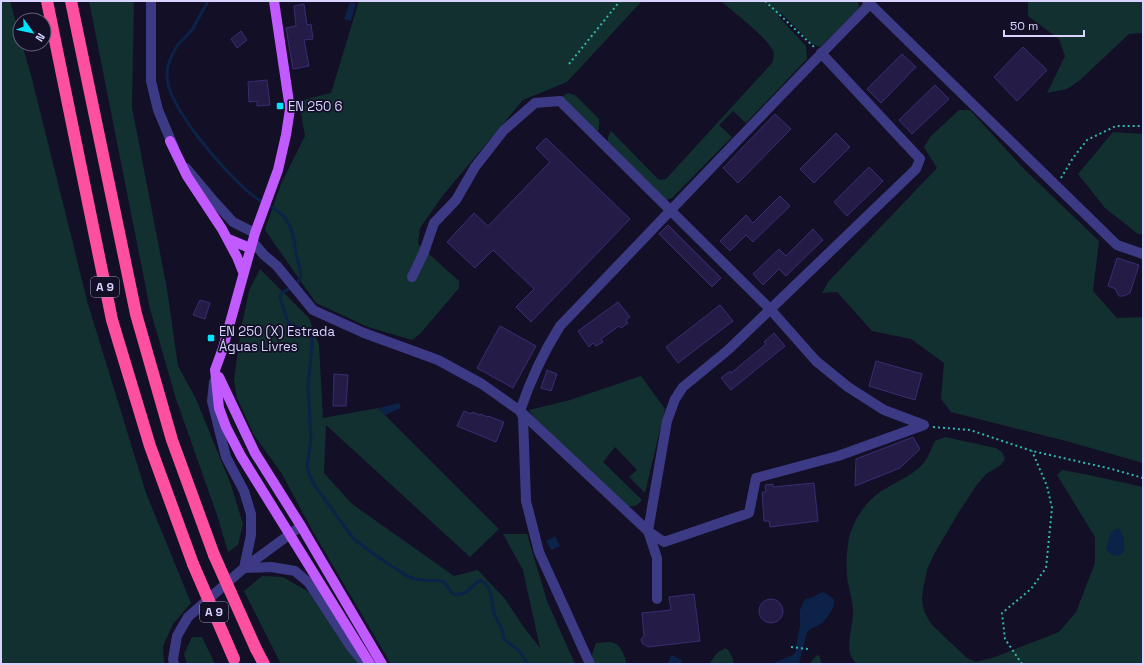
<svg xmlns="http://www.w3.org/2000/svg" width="1144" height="665" font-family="'Space Grotesk',sans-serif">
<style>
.green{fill:#12302f}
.water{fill:#0c2248}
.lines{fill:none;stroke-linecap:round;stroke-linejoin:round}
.stream{stroke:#0c2248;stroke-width:3}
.building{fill:#241b47;stroke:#3b2d73}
.path{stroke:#2fb8b0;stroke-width:2;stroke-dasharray:2 3;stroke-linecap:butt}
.minor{stroke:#3d3a85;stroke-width:10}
.major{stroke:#c25bff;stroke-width:10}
.highway{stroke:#ff4fa3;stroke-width:12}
.highway-bridge{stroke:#ff4fa3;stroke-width:12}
.poi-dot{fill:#00e5ff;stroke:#130f26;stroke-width:1.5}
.labels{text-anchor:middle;stroke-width:3.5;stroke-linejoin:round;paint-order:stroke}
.shield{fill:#130f26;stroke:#9e99be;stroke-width:1}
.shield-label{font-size:12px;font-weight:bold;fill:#d9d4ff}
.poi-label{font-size:13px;fill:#d9d4ff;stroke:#130f26;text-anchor:start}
</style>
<rect width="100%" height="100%" fill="#130f26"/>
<path class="green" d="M 1,1 L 10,1 L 20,36 L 20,44 L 22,44 L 32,79 L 88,304 L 146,493 L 191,603 L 173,624 L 163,646 L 164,664 L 1,664 Z
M 89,1 L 134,1 L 132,107 L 167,289 L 178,366 L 196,399 L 231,485 L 243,524 L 238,545 L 228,552 L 217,515 L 176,399 L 150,309 Z
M 359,1 L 642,1 L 567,82 L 523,100 L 444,194 L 420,228 L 418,244 L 459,281 L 459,288 L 420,334 L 412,340 L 368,327 L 316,303 L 265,230 L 281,184 L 305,136 L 299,101 L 331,93 Z
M 721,1 L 858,1 L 859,6 L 858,9 L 820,47 L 812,44 L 781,13 L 778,16 L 806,46 L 807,59 L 746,123 L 733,111 L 719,125 L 732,137 L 672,198 L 666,200 L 608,142 L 608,137 L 611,131 L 658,179 L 661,180 L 666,179 L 772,63 C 773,59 775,55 773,51 C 766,36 734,13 721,1 Z
M 1028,1 L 1143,1 L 1143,34 L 1141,33 L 1129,34 L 1079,81 L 1067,89 L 1047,93 L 1065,56 L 1059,39 L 1028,16 Z
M 568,93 L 575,95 L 599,119 L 599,130 L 597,131 L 561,97 Z
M 959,110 L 970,110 L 1023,168 L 1099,241 L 1093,291 L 1117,318 L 1143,317 L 1143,463 L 1066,441 L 951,412 L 941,399 L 944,363 L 911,339 L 872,331 L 837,292 L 822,293 L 828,282 L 937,168 L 924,147 L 930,137 Z
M 1113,132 L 1143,134 L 1143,234 L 1138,234 L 1105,208 L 1078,174 Z
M 260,269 L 309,318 L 319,345 L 323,418 L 378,408 L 499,529 L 470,557 L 326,425 L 324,473 L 352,504 L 454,576 L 478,570 L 505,599 L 523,626 L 540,648 L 523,570 L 503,534 L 527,534 L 547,601 L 575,664 L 391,664 L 312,530 L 282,474 L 254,435 L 237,398 L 234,380 L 241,329 L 249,291 Z
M 641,376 L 665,409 L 645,493 L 629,477 L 637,470 L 615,447 L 603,462 L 642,500 C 636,507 632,508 623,505 L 532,415 L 529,410 L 570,400 Z
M 945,437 L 996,448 L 1002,452 L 1005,459 L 1001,465 L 986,474 L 976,486 L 959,512 L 934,554 L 927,570 L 923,589 L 922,599 L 924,611 L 931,624 L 967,658 L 976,662 L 995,657 L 1059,632 L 1076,612 L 1095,563 L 1095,537 L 1057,475 L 1062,470 L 1089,475 L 1143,487 L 1143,664 L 856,664 C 854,661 851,657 850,653 C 847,640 854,622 853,608 C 852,600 850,592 848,584 C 846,572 846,557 848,544 C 850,527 862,506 876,495 C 890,484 909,478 922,465 C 928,458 931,449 935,441 Z
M 262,576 L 283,577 L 309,592 L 358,664 L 281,664 L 244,591 Z
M 192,637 L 202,637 L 215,664 L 187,664 L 184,654 Z
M 609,642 C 621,643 623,653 627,664 L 589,664 L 596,643 Z
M 725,648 L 728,650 L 733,659 L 733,664 L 709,664 L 717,653 Z
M 819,655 L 822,664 L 809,664 L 816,656 Z"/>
<path class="water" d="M 350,2 L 356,4 L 351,21 L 344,19 Z
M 399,403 L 401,408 L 385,415 L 378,408 Z
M 1115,529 L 1119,529 C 1124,534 1125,543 1124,551 C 1118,559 1110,556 1106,548 L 1111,533 Z
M 555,536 L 560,546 L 551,550 L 546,541 Z
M 824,592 L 834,599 C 836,607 826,621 819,625 C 816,627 811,628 808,631 C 806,633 801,658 799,664 L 771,664 L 793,655 L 795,653 L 800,626 L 800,610 L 804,601 L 806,599 L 813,597 L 820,593 Z
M 671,655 L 682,660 L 682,661 L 679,664 L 666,664 L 669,661 Z"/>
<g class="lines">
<path class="stream" d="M 208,1 C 203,10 198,19 193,28 C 189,35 182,39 177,46 C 172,54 167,65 167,74 C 165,105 227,175 251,194 C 261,203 276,207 285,218 C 295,232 294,243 297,258 C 298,265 303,272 300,279 C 296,286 287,289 281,294 L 280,298 L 288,322 L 292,325 L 308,331 L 311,335 L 312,344 L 308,387 L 311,440 L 307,465 L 309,474 L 315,486 L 347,530 L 354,539 L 372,553 L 407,576 L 415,579 L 423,580 L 443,581 L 452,593 L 456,595 L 465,593 L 480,580 C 493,586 491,602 494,613 C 496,619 500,624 502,630 C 503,633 503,636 504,639 L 519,651 L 528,664"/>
</g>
<path class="building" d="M 304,4 L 307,25 L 311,24 L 313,39 L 304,40 L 309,66 L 293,69 L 286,28 L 296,26 L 294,6 Z
M 241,31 L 247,40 L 237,48 L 231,39 Z
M 1023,47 L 1047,70 L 1017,101 L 994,77 Z
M 902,54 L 916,67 L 881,103 L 867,89 Z
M 267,80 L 270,105 L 257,106 L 257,101 L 249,102 L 248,82 Z
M 935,85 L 949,99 L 912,134 L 899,120 Z
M 775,114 L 791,129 L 738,183 L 723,168 Z
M 836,133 L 850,147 L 814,183 L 800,169 Z
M 546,138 L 630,219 L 531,322 L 516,307 L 534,289 L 493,250 L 475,268 L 447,242 L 474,213 L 488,226 L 550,162 L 536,148 Z
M 869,167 L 883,181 L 847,216 L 834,202 Z
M 780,196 L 790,206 L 753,242 L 746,235 L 730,251 L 720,241 L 746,215 L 753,223 Z
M 668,225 L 721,278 L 712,287 L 659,234 Z
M 813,229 L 823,240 L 786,276 L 779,269 L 763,285 L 753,274 L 779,249 L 786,256 Z
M 1117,258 L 1139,265 L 1130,293 L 1124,296 L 1119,296 L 1117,293 L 1116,289 L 1108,286 Z
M 200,300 L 210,303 L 205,319 L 193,315 Z
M 618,302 L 630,317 L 626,320 L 628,323 L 621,328 L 619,326 L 601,339 L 603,342 L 596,346 L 593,343 L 589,347 L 578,331 Z
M 720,305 L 733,321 L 678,363 L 666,347 Z
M 500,326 L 536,346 L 513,388 L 477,368 Z
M 774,333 L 785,346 L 731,390 L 721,378 L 730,371 L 731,373 L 766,344 L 764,342 Z
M 876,361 L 922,374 L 915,400 L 869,386 Z
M 547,370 L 557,374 L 551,391 L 541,388 Z
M 334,374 L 348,375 L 346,406 L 333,406 Z
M 464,411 L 471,414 L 472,412 L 480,415 L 480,414 L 488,417 L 488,416 L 504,422 L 496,442 L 457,426 Z
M 913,437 L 920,449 L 900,468 L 855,486 L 856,459 Z
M 814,483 L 818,521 L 770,527 L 769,521 L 764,521 L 762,492 L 766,492 L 765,485 L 773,484 L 773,487 Z
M 694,594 L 700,641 L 648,647 L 642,643 L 641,639 L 644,636 L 642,613 L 671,610 L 669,597 Z
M759 611a12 12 0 1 1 24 0a12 12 0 1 1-24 0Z"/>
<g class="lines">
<path class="path" d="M 765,1 L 814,47
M 569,64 L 620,1
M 1061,178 L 1073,158 L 1087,140 L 1116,126 L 1143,126
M 933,427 L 970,430 L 1032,451 L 1112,469 L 1143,478
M 791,647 L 808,649
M 1022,664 L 1005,639 L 1002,613 L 1031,589 L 1046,568 L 1052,508 L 1047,486 L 1032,451"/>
<path class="minor" d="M 151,1 L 151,81 L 158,110 L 174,148
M 867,1 L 1117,245 L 1143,254
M 186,168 L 212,199 L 233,222 L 255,233
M 253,242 L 264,255 L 277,266 L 313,310 L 364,333 L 438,360 L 482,384 L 520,411 L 523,417 L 526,501 L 539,552 L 590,664
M 412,277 L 424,252 L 434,223 L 456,200 L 475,167 L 504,130 L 535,103 L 560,101 L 770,309 L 816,361 L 848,387 L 884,410 L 924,425 L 838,456 L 756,478 L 749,513 L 664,542 L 648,531 L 520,411 C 530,381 543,353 560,326 C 663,219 765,110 870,4
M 214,382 L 212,401 L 226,457 L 244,491 L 251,514 L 251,535 L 244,568
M 244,568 L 271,567 L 295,571 L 309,583 L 351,647 L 365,664
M 657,599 L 657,558 L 648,531 L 667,421 L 675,399 L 683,387 L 728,350 L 916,169 L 920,159 L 821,53
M 174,664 L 173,659 L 177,636 L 188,617 L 244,568 L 301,526"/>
<path class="major" d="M 274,1 L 290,109 L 286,135 L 278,170 L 255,233 L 223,348 L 215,370 L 219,408 L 226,427 L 241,456 L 370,664
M 170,141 L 187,176 L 222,229 L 237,257 L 243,272
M 228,239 L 250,248
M 219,377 L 255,453 L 301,526 L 382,664"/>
<path class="highway" d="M 47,1 L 112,320 L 150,446 L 193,564
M 71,1 L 136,314 L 172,440 L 214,555
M 256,649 L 264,664"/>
<path class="highway-bridge" d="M 214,555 L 256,649
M 193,564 L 234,659"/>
</g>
<g class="poi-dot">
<rect x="276" y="102" width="8" height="8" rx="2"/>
<rect x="207" y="334" width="8" height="8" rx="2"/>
</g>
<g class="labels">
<g class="shield">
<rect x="91" y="277" width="28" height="20" rx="3"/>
<rect x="200" y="602" width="28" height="20" rx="3"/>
</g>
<g class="shield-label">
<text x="105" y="291">A 9</text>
<text x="214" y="616">A 9</text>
</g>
<g class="poi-label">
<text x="288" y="111">EN 250 6</text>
<text x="219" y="336">EN 250 (X) Estrada<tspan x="219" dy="15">Águas Livres</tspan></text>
</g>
</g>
<rect width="1144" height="665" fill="none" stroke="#d9d4ff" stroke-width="4"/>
<g transform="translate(32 32) rotate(123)"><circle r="19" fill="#130f26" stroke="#625e7d"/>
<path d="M0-3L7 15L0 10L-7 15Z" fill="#00e5ff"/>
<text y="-6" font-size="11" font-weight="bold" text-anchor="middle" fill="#d9d4ff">N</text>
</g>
<path d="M1004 30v6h80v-6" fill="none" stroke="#d9d4ff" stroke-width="2"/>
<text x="1010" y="30" font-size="12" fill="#d9d4ff" stroke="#130f26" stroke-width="3" paint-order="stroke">50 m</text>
</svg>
